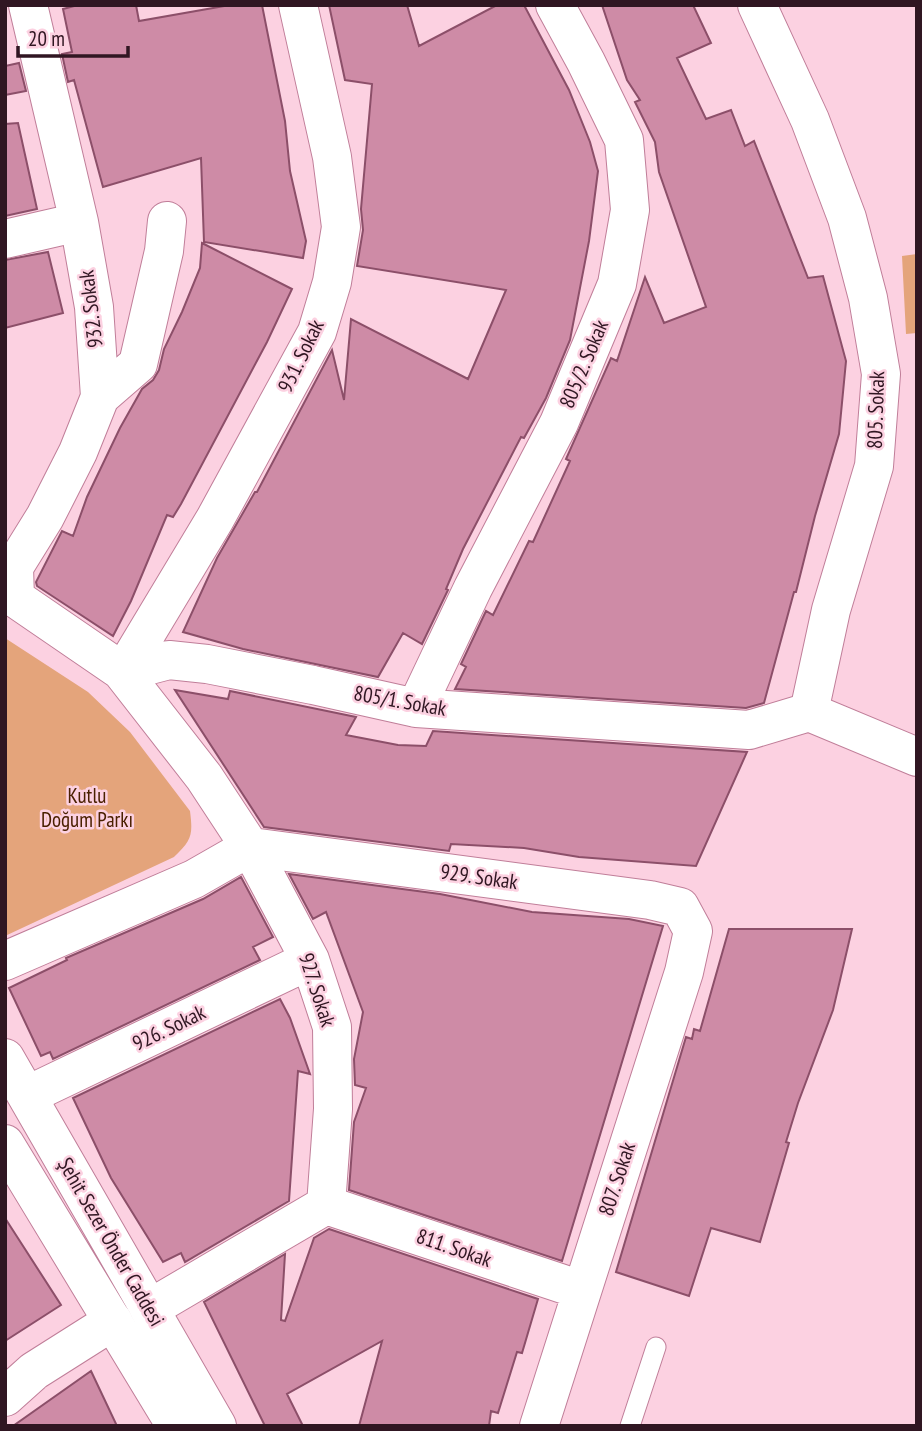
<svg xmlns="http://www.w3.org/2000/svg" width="922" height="1431" font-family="'PT Sans Narrow',sans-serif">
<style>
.green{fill:#e4a47b}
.building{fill:#ce8ba6;stroke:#8c4f69;stroke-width:2}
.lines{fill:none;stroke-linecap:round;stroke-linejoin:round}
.service-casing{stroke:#c07e99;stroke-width:21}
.minor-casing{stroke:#c07e99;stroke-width:40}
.tertiary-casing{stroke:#c07e99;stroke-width:40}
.service{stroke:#fff;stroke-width:19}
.minor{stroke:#fff;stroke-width:38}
.tertiary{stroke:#fff;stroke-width:38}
.labels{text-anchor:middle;stroke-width:5;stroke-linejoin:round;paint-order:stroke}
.street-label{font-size:21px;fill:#301622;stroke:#fcd1e1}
.park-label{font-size:21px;fill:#4a2000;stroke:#fcd1e1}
</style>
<rect width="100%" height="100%" fill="#fcd1e1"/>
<path class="green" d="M 917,254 L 917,333 L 906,334 L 902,256 Z
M 5,638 L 88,692 L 130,732 L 190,811 C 193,835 192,840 174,857 L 5,936 Z"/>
<path class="building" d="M 78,5 L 136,5 L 139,21 L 230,5 L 262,5 L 285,121 L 290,171 L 306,241 L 303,258 L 204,242 L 201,158 L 103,187 L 74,80 L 68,82 L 62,54 L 72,52 L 63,9 Z
M 329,5 L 407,5 L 419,46 L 497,5 L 524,5 L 569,90 L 590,142 L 598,171 L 589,241 L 570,340 L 546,398 L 524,438 L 521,437 L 463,549 L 446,589 L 448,590 L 422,644 L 403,633 L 378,677 L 243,649 L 183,632 L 217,558 L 255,492 L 257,492 L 332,350 L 344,400 L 351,319 L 468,379 L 506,290 L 357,266 L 363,230 L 361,209 L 372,84 L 345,80 Z
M 602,5 L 693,5 L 711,43 L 677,58 L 706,119 L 731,110 L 745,146 L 754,141 L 808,278 L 823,276 L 846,361 L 839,434 L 815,516 L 796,592 L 794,592 L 764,703 L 746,708 L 455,689 L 466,667 L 461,664 L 486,611 L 493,615 L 529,541 L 533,542 L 570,461 L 566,459 L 611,358 L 617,361 L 645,277 L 664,323 L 706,307 L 659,172 L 655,142 L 635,102 L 640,100 L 627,80 Z
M 19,63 L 26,91 L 5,95 L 5,66 Z
M 18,123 L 37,209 L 5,216 L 5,124 Z
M 202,243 L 292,289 L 267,342 L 181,504 L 173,517 L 167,515 L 131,601 L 113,636 L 37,586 L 36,582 L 62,531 L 73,536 L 87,497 L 120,428 L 142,389 L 153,380 L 159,370 L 164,349 L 182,312 L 200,268 Z
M 48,252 L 63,313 L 5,328 L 5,260 Z
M 175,690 L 228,699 L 230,691 L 356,717 L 346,735 L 398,745 L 426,746 L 433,731 L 747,752 L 696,866 L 579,857 L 524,848 L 451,844 L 449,851 L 264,827 Z
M 289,874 L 440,894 L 532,912 L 629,919 L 663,926 L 562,1261 L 349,1190 L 354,1122 L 366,1088 L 355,1085 L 354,1059 L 363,1012 L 326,912 L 313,919 Z
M 241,877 L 273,937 L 253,947 L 260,960 L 53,1059 L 50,1052 L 41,1056 L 9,988 L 67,960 L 66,958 L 203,899 Z
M 729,929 L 852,929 L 833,1010 L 798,1103 L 786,1142 L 789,1143 L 760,1242 L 711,1228 L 689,1296 L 616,1272 L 686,1037 L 692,1039 L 694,1029 L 700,1031 Z
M 280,999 L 290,1018 L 310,1074 L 298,1071 L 289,1201 L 185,1262 L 181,1253 L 163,1262 L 111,1178 L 73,1098 Z
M 5,1218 L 61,1305 L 5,1341 Z
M 329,1229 L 538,1299 L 522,1353 L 517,1352 L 498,1413 L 491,1411 L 489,1426 L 359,1426 L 382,1341 L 287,1394 L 303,1426 L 265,1426 L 204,1302 L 285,1254 L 281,1320 L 285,1321 L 314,1238 Z
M 91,1371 L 117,1426 L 13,1426 Z"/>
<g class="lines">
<g class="service-casing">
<path id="service" d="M 630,1426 L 656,1347"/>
</g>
<g class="minor-casing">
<path id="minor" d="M 28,5 L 79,222 L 94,307 L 100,397 L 78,452 L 45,517 L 14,567 L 15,598 L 123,672 L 169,660 L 207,664 L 313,685 L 416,708 L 749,730 L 809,712
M 757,5 L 810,120 L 847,218 L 868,298 L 881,374 L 874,466 L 831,610 L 809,712 L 917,757
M 5,239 L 79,222
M 100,397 L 138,364 L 164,251 L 167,221
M 119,668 L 204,777 L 250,847 L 310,960 L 332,1027 L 333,1109 L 326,1205 L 149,1309
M 123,672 L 215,519 L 317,332 L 332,282 L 341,227 L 332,157 L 298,5
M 416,708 L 473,588 L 559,423 L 617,284 L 630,210 L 624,140 L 586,62 L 555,5
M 5,961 L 194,879 L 250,847 L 650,900 L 680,907 L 693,931 L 684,972 L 539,1426
M 28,1095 L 310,960
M 326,1205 L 581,1290
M 5,1397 L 34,1371 L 113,1321"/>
</g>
<g class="tertiary-casing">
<path id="tertiary" d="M 5,1058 L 217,1426
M 5,1144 L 176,1426"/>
</g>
<use href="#service" class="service"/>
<use href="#minor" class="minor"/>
<use href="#tertiary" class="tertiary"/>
</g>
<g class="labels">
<g class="street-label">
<text transform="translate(91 309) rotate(-97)" y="7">932. Sokak</text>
<text transform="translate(301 356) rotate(-64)" y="7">931. Sokak</text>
<text transform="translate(584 364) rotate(-67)" y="7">805/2. Sokak</text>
<text transform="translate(876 410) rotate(-88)" y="7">805. Sokak</text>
<text transform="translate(400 701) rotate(10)" y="7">805/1. Sokak</text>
<text transform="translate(479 877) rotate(8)" y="7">929. Sokak</text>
<text transform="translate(317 990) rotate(72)" y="7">927. Sokak</text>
<text transform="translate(169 1028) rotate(-26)" y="7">926. Sokak</text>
<text transform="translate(617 1179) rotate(-72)" y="7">807. Sokak</text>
<text transform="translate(111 1242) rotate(60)" y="7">Şehit Sezer Önder Caddesi</text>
<text transform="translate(454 1248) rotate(19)" y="7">811. Sokak</text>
</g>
<g class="park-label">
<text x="87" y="803">Kutlu<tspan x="87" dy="24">Doğum Parkı</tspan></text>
</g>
</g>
<rect width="922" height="1431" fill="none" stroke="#301622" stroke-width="14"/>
<path d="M18 46v10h110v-10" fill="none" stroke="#301622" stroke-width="3.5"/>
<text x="28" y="46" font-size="21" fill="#301622" stroke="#fcd1e1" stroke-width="5" paint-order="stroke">20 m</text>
</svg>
